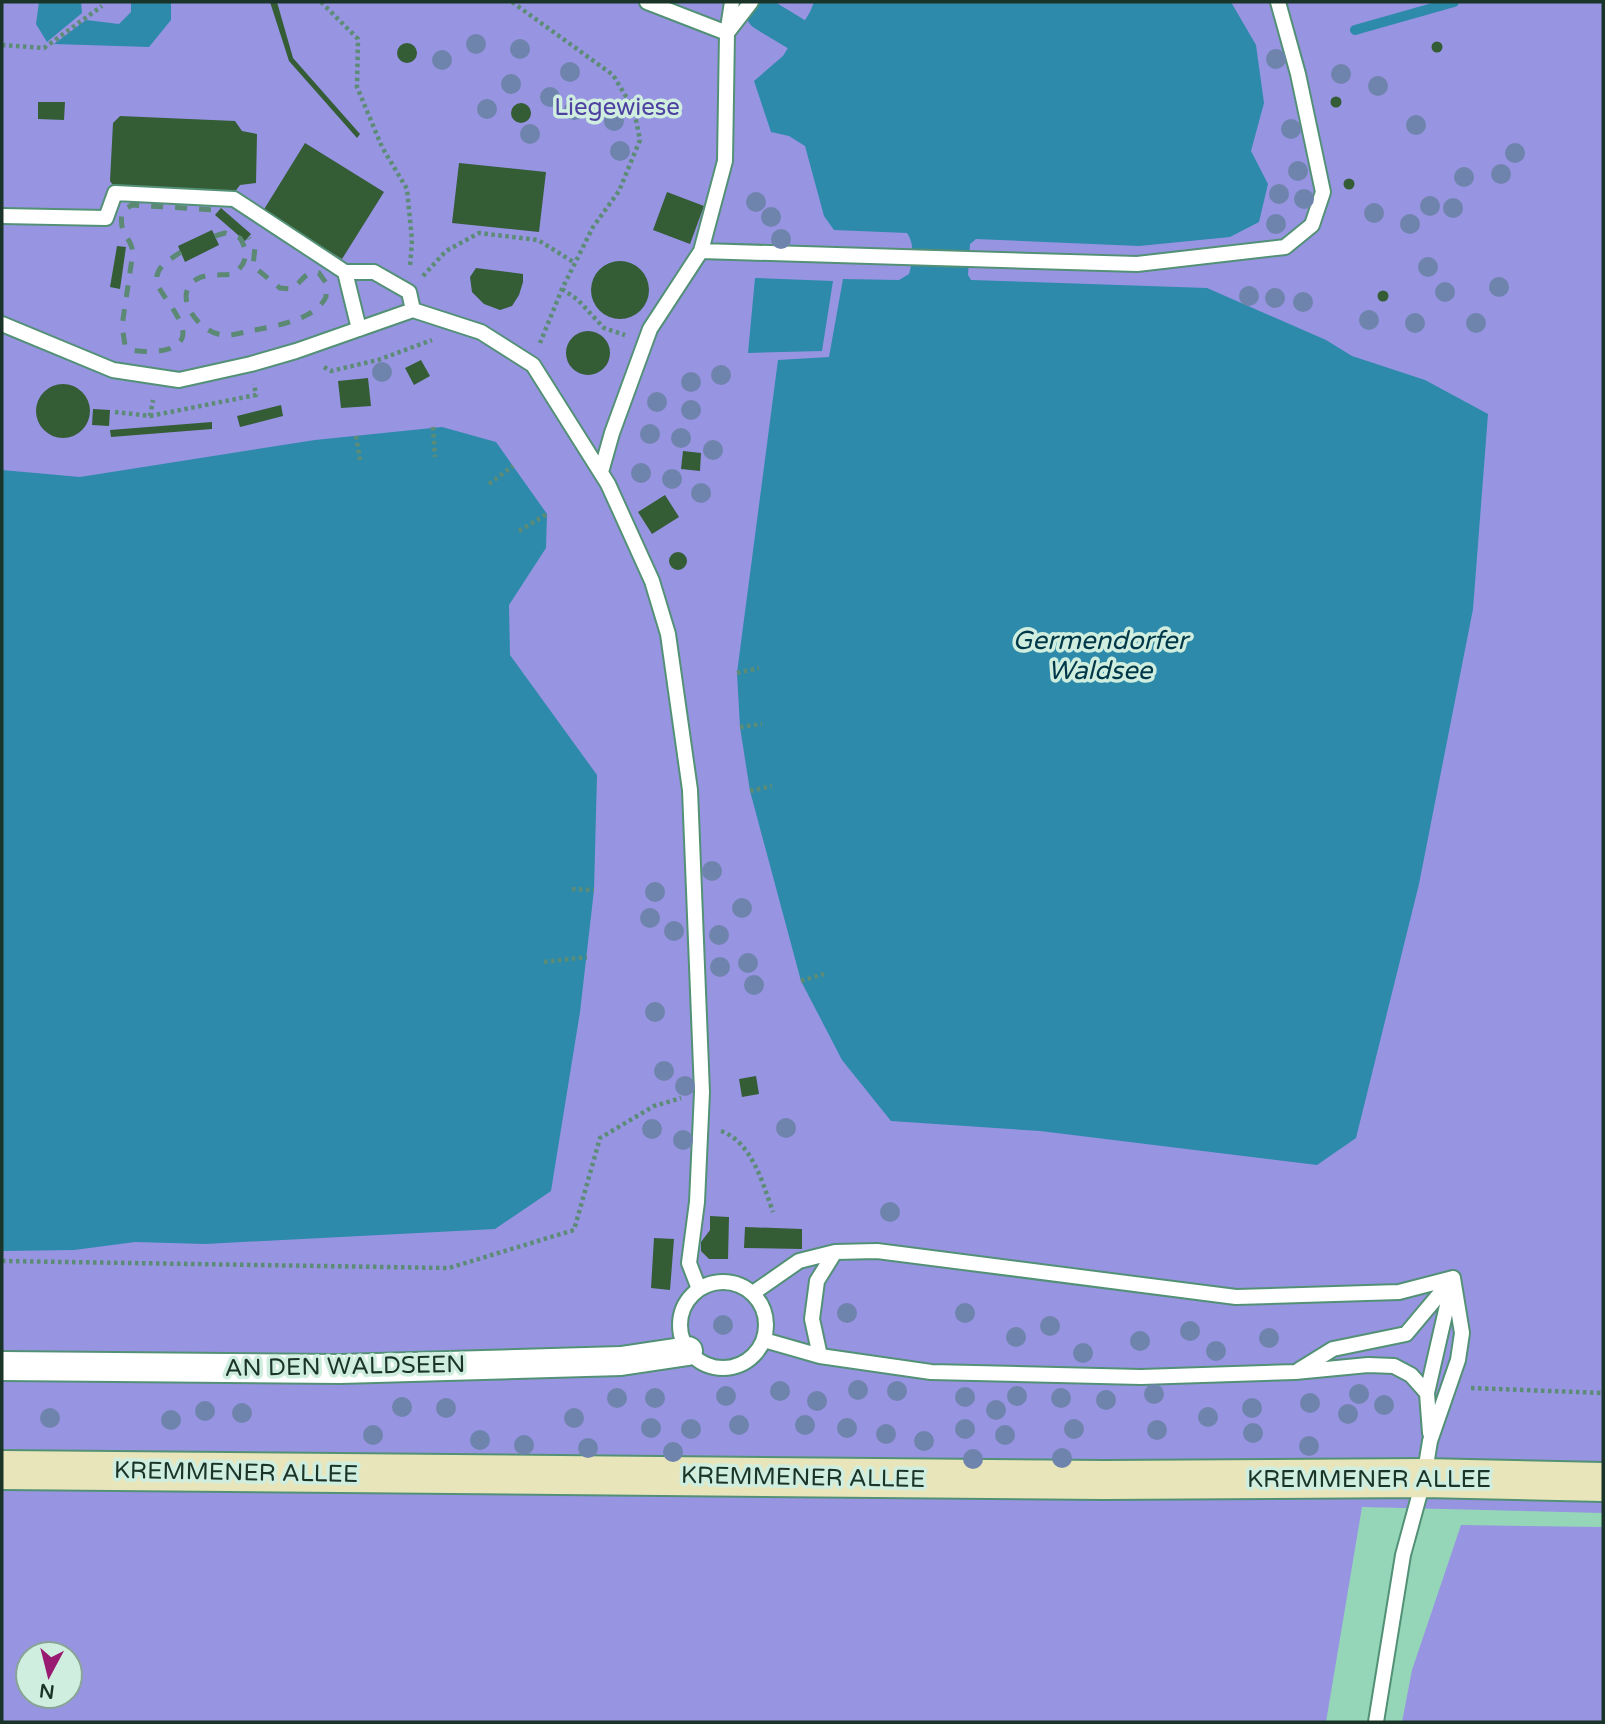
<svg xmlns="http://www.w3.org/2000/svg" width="1605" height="1724" font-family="'Varela Round',sans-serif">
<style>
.green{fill:#9794e2;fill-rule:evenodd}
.water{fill:#2d8aaa}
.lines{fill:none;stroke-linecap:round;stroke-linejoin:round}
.stream{stroke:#2d8aaa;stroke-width:10}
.canal{stroke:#2d8aaa;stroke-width:33}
.building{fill:#345c35}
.service-casing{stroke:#539176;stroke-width:18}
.minor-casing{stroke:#539176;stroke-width:32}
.secondary-casing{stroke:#539176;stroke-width:42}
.path{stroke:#5d8c76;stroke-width:4.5;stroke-dasharray:3.5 3.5;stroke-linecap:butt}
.service{stroke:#fff;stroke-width:14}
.minor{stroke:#fff;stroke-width:28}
.secondary{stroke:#e8e5bb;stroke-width:38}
.rail{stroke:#5b8974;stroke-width:5;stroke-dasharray:12 12;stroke-linecap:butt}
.tree{fill:#6e84ac}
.labels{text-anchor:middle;stroke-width:7;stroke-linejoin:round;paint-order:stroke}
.park-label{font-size:24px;fill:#4e41a2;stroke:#cfeedf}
.street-label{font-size:24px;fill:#1a3429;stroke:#cfeedf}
.water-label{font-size:26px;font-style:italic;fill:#003849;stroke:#cfeedf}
</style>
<rect width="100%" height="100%" fill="#96d6b8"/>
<path class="green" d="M 2,2 L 1603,2 L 1603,1513 L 1362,1507 L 1326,1722 L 2,1722 ZM 28,1654 L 70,1654 L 70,1696 L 28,1696 Z
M 1461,1525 L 1603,1527 L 1603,1722 L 1402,1722 L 1412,1670 Z"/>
<path class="water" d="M 39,2 L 81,2 L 82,13 L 47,42 L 36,24 Z
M 131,2 L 171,2 L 171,20 L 149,47 L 54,44 L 86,20 L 119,24 L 131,12 Z
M 814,2 L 1231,2 L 1256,45 L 1264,103 L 1251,151 L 1268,184 L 1259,222 L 1230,237 L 1139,246 L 976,239 L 970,244 L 968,275 L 971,280 L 1207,288 L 1326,340 L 1352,356 L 1425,380 L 1488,414 L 1473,609 L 1419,884 L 1356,1138 L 1317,1165 L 1040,1131 L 891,1121 L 842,1060 L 801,981 L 750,791 L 740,727 L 737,673 L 778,360 L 829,357 L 843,279 L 899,280 L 909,274 C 913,261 915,244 907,233 L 834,230 L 824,216 L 805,146 L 789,136 L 771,132 L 754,81 L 783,56 L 810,12 Z
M 755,278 L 833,281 L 822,351 L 748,353 Z
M 442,427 L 496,442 L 547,514 L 546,548 L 509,605 L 510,655 L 597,775 L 594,890 L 580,1012 L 551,1191 L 495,1229 L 205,1244 L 135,1242 L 74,1250 L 2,1251 L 2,470 L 80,477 L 315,440 Z"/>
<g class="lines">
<path class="stream" d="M 1355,30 L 1454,2"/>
<path class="canal" d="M 763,14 L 796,34"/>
</g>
<path class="building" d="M 270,2 L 277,2 L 293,58 L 360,134 L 357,138 L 289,61 Z
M1431.5 47a5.5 5.5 0 1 1 11 0a5.5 5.5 0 1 1-11 0Z
M397 53a10 10 0 1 1 20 0a10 10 0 1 1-20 0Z
M1330.5 102a5.5 5.5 0 1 1 11 0a5.5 5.5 0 1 1-11 0Z
M 38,102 L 65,102 L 64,120 L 38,119 Z
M511 113a10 10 0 1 1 20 0a10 10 0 1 1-20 0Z
M 120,116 L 235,121 L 242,131 L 257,134 L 256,183 L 240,185 L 234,193 L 115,188 L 110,181 L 113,123 Z
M 305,143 L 384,192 L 342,259 L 263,211 Z
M 459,163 L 546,172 L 539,232 L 452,223 Z
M1343.5 184a5.5 5.5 0 1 1 11 0a5.5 5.5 0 1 1-11 0Z
M 667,192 L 704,206 L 690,244 L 653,230 Z
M 221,208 L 251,234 L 245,241 L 215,215 Z
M 212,230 L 219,245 L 185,262 L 178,246 Z
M 117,246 L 126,247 L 120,289 L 110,287 Z
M591 290a29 29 0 1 1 58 0a29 29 0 1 1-58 0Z
M 476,268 L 523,274 L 523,282 L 519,295 L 512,306 L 500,310 L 484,304 L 472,292 L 470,277 Z
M1377.5 296a5.5 5.5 0 1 1 11 0a5.5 5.5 0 1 1-11 0Z
M566 353a22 22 0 1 1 44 0a22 22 0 1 1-44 0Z
M 421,360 L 430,376 L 414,385 L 405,368 Z
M 368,378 L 371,406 L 341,408 L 338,381 Z
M36 411a27 27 0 1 1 54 0a27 27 0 1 1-54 0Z
M 281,405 L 283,416 L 240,427 L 237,416 Z
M 93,409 L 110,410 L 109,426 L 92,425 Z
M 212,422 L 212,429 L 111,437 L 110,430 Z
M 683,451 L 701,453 L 700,471 L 681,469 Z
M 665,495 L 679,517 L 652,534 L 638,512 Z
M669 561a9 9 0 1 1 18 0a9 9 0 1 1-18 0Z
M 756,1076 L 759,1094 L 742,1097 L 739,1079 Z
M 710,1216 L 729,1217 L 728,1259 L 709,1259 L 701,1251 L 701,1242 L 710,1230 Z
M 745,1227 L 802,1229 L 802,1249 L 744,1248 Z
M 654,1238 L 674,1239 L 670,1290 L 651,1288 Z"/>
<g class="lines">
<g class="service-casing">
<path id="service" d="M 728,28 L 732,2
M 727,33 L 751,2
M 2,216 L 106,218 L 115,193 L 234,199 L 345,272 L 374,272 L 409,292 L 413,310
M 701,251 L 1137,264 L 1285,247 L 1312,225 L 1323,192 L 1298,74 L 1278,2
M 345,272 L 359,329
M 2,324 L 113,370 L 179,380 L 251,364 L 296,351 L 413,310 L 481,332 L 533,365 L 608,484 L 652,581 L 668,634 L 690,790 L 702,1092 L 697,1202 L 689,1263 L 699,1289
M 601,472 L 612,433 L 650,329 L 701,251 L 725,161 L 727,33 L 647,2
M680 1325a43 43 0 1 1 86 0a43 43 0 1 1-86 0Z
M 753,1293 L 799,1261 L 835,1252 L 877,1251 L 1236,1297 L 1399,1292 L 1453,1278
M 764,1340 L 820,1356 L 931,1372 L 1141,1377 L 1295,1372 L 1368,1365 L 1394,1366 L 1411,1375 L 1427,1393
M 820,1356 L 812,1319 L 817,1281 L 835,1252
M 1299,1370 L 1333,1349 L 1406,1334 L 1453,1278
M 1430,1433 L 1427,1393 L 1451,1288
M 1376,1722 L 1403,1555 L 1424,1478 L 1430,1441 L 1458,1360 L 1462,1333 L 1453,1278"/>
</g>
<g class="minor-casing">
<path id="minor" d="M 2,1366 L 340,1369 L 621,1361 L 688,1351"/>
</g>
<g class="secondary-casing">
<path id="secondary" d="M 2,1470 L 1104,1480 L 1424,1478 L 1603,1482"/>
</g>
<path class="path" d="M 321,2 L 358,39 L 357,87 L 382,147 L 407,189 L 412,240 L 410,267
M 512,2 L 613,75 L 634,110 L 640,140 L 619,191 L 593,227 L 562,289 L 540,343
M 2,45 L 44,48 L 102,6
M 423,276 L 446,251 L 479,233 L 538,240 L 575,263
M 562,289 L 578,300 L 604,328 L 625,335
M 324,367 L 331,371 L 378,360 L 432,340
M 115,412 L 150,416 L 153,400
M 150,416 L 256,395 L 254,384
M 433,427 L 435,457
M 356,436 L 360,460
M 489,484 L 513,466
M 519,531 L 547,514
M 737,673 L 759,668
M 740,727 L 762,724
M 750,791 L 772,786
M 572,889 L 594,890
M 544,962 L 587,957
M 801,981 L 824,974
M 721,1131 C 752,1142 763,1184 773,1212
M 2,1261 L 449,1268 L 574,1230 L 600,1138 L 654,1106 L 681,1098
M 1471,1388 L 1603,1393"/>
<use href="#service" class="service"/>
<use href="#minor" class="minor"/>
<use href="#secondary" class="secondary"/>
<path class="rail" d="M 215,236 L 225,233 L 240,238 C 249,253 247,263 234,274 C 223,276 207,273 197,279 C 171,294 197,329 218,334 C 228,337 240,333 250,331 C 274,326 314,321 326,297 L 326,283 L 319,273 C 305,270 302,282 292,289 L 280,288 L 253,266 L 255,247 L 249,238
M 181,252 C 168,261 154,267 157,284 C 164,298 178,313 182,327 C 190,354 147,353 132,350 L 125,345 L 122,326 L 133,252 C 129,232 119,238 122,211 L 132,205 L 216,210"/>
</g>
<g class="tree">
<circle cx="476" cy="44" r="10"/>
<circle cx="520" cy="49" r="10"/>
<circle cx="1276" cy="59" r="10"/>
<circle cx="442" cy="60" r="10"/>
<circle cx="570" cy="72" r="10"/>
<circle cx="1341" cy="74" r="10"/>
<circle cx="511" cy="84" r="10"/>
<circle cx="1378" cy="86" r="10"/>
<circle cx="550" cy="97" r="10"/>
<circle cx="487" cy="109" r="10"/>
<circle cx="574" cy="110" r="10"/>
<circle cx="614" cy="121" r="10"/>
<circle cx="1416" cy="125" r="10"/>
<circle cx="1291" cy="129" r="10"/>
<circle cx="530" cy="134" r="10"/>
<circle cx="620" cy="151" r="10"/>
<circle cx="1515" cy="153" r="10"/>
<circle cx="1298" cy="171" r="10"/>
<circle cx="1501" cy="174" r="10"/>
<circle cx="1464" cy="177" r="10"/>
<circle cx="1279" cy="194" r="10"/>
<circle cx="1304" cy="199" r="10"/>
<circle cx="756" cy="202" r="10"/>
<circle cx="1430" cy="206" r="10"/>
<circle cx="1453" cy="208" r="10"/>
<circle cx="1374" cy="213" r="10"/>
<circle cx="771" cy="217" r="10"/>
<circle cx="1276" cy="224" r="10"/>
<circle cx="1410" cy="224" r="10"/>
<circle cx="781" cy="239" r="10"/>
<circle cx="1428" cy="267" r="10"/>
<circle cx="1499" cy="287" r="10"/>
<circle cx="1445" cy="292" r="10"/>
<circle cx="1249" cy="296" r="10"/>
<circle cx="1275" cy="298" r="10"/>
<circle cx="1303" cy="302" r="10"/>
<circle cx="1369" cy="320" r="10"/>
<circle cx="1415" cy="323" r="10"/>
<circle cx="1476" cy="323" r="10"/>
<circle cx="382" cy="372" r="10"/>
<circle cx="721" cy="375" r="10"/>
<circle cx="691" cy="382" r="10"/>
<circle cx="657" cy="402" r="10"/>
<circle cx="691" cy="410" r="10"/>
<circle cx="650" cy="434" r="10"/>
<circle cx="681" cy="438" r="10"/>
<circle cx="713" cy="450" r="10"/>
<circle cx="641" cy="473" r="10"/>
<circle cx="672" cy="479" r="10"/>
<circle cx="701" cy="493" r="10"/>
<circle cx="712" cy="871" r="10"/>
<circle cx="655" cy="892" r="10"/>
<circle cx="742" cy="908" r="10"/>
<circle cx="650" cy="918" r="10"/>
<circle cx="674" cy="931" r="10"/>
<circle cx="719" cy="935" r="10"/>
<circle cx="748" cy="963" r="10"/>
<circle cx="720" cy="967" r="10"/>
<circle cx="754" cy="985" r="10"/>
<circle cx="655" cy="1012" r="10"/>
<circle cx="664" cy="1071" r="10"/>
<circle cx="685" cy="1086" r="10"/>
<circle cx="786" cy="1128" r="10"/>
<circle cx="652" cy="1129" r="10"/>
<circle cx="683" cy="1140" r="10"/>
<circle cx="890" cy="1212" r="10"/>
<circle cx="847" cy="1313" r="10"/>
<circle cx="965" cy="1313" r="10"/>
<circle cx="723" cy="1325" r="10"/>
<circle cx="1050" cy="1326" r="10"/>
<circle cx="1190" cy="1331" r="10"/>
<circle cx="1016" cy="1337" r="10"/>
<circle cx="1269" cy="1338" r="10"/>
<circle cx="1140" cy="1341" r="10"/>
<circle cx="1216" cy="1351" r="10"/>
<circle cx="1083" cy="1353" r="10"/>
<circle cx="858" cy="1390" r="10"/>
<circle cx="780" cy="1391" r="10"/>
<circle cx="897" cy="1391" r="10"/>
<circle cx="1154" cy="1394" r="10"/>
<circle cx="1359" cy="1394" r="10"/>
<circle cx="726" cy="1396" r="10"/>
<circle cx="1017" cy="1396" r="10"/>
<circle cx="965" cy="1397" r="10"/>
<circle cx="617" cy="1398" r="10"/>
<circle cx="655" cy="1398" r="10"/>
<circle cx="1061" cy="1398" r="10"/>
<circle cx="1106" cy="1400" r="10"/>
<circle cx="817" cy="1401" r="10"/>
<circle cx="1310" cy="1403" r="10"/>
<circle cx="1384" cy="1405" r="10"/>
<circle cx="402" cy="1407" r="10"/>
<circle cx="446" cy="1408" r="10"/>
<circle cx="1252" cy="1408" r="10"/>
<circle cx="996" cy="1410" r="10"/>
<circle cx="205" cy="1411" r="10"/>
<circle cx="242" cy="1413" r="10"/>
<circle cx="1348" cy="1414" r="10"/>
<circle cx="1208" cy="1417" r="10"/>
<circle cx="50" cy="1418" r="10"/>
<circle cx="574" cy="1418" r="10"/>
<circle cx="171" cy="1420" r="10"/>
<circle cx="739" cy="1425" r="10"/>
<circle cx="805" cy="1425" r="10"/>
<circle cx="651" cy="1428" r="10"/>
<circle cx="847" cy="1428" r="10"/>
<circle cx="691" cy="1429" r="10"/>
<circle cx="965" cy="1429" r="10"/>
<circle cx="1074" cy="1429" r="10"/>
<circle cx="1157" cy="1430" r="10"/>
<circle cx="1253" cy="1433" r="10"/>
<circle cx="886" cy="1434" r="10"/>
<circle cx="373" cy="1435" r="10"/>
<circle cx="1005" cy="1435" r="10"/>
<circle cx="480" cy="1440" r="10"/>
<circle cx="924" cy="1441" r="10"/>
<circle cx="524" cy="1445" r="10"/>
<circle cx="1309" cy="1446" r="10"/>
<circle cx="588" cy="1448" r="10"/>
<circle cx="673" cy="1452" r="10"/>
<circle cx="1062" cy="1458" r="10"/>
<circle cx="973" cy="1459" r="10"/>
</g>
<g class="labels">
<g class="park-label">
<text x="617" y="115">Liegewiese</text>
</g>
<g class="street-label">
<text transform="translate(345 1366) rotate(-1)" y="8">AN DEN WALDSEEN</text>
<text transform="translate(236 1472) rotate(1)" y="8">KREMMENER ALLEE</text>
<text transform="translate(803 1477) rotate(1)" y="8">KREMMENER ALLEE</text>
<text x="1369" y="1487">KREMMENER ALLEE</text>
</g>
<g class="water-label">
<text x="1100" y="649">Germendorfer<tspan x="1100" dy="30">Waldsee</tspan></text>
</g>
</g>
<rect width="1605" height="1724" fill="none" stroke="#1a3429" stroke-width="7"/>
<g transform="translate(49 1675) rotate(187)"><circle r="33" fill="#cfeedf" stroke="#87a496" stroke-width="2"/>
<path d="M0-5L12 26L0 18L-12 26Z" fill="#991a71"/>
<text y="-10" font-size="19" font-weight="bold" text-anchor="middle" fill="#1a3429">N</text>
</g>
</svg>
